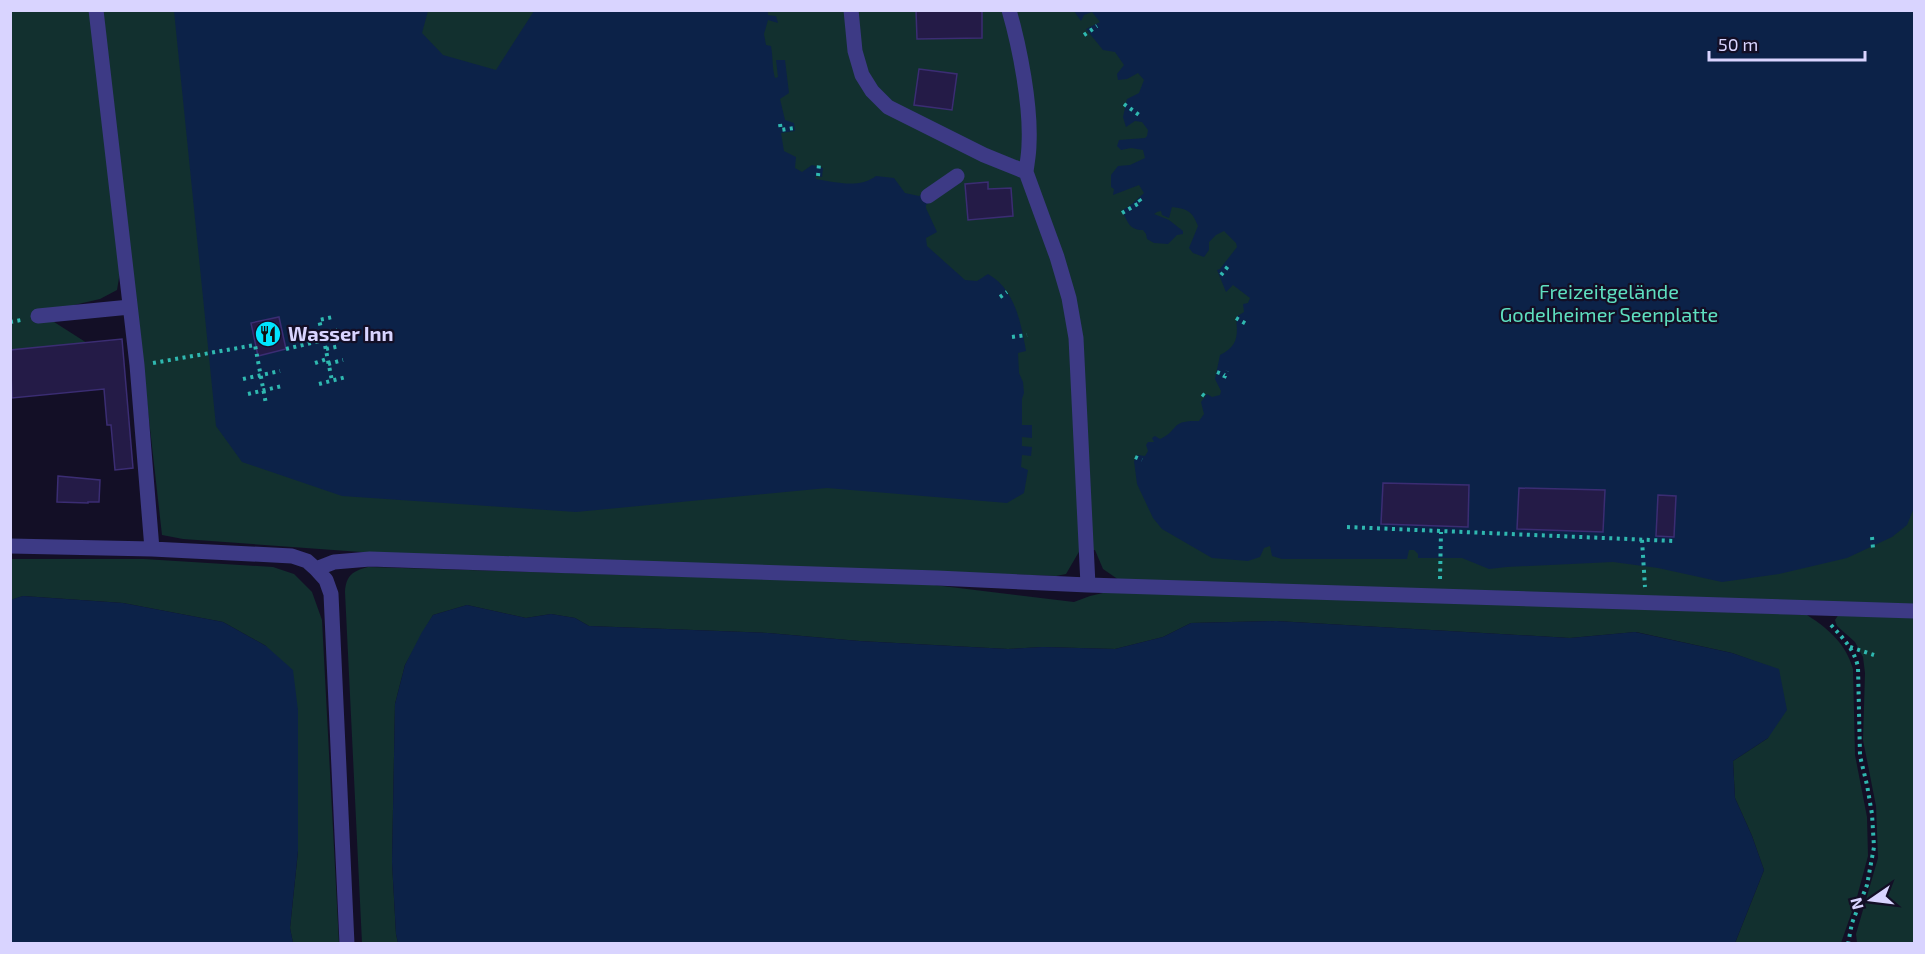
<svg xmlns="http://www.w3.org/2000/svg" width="1925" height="954" font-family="'Exo 2',sans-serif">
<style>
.green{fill:#12302f}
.water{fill:#0c2248}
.building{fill:#241b47;stroke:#3b2d73;stroke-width:1.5}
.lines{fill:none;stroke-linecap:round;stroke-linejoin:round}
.path{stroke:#2fb8b0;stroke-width:4;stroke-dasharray:3 4.5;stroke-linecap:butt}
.minor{stroke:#3d3a85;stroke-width:15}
.labels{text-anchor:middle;stroke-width:4.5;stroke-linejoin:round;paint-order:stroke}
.park-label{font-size:20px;fill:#5fe0c0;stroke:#130f26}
.poi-label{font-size:20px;font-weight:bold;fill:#d9d4ff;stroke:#130f26;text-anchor:start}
</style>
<rect width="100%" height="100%" fill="#130f26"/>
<path class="green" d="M 10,11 L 90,11 L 120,256 L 119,278 L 117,290 L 100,299 L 74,305 L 51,320 L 87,343 L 11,350 Z
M 103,11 L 1914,11 L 1914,605 L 1119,580 L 1103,569 L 1095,550 L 1080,550 L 1066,574 L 1056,576 L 361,552 L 183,539 L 162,535 Z
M 11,559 L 144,559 L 273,567 L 294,574 L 312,592 L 322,620 L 339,943 L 293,943 L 290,928 L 298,851 L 298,710 L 266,646 L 223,622 L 123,603 L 23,596 L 11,600 Z
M 368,567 L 926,584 L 1074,602 L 1090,596 L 1107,592 L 1679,609 L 1807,615 C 1829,629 1846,644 1853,669 L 1855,755 L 1867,817 L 1868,856 L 1857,897 L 1841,943 L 1735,943 L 1764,870 L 1752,836 L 1735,798 L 1733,761 L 1768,738 L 1779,670 L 1732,653 L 1636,632 L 1570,638 L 1276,621 L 1191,623 L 1163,637 L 1115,649 L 1043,647 L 1008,649 L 859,641 L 768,633 L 589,626 L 575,618 L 551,614 L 526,618 L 467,605 L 433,615 L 405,665 L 395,704 L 392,862 L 396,934 L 398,943 L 362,943 L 345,592 C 346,575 353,571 368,567 Z
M 1839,614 L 1914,618 L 1914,943 L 1857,943 L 1856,934 L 1878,858 L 1876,806 L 1863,740 L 1865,673 L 1863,657 L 1855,642 L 1837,626 L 1835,620 Z"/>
<path class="water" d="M 174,11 L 428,11 L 422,33 L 443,55 L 496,70 L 534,11 L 774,11 L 768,12 L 768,15 L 776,16 L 778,23 L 768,20 L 764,34 L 766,45 L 771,46 C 773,57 772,67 775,78 L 778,77 L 776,60 L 785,60 L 789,93 L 780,99 L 785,120 L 794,123 L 795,131 L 781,133 L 784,151 L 796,157 L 795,168 L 802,172 L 812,165 L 823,168 L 822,177 L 815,176 L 816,179 C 835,182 859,189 876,176 L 894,178 L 905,193 L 919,196 L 929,189 L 935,198 L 926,205 L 926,208 L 937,232 L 926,238 L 927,246 L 965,280 L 977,281 L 988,274 C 1015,289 1021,323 1026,351 L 1018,353 L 1019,373 L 1023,382 L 1024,393 L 1022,399 L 1022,425 L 1032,425 L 1032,438 L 1022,437 L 1022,446 L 1032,447 L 1031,456 L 1022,455 L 1021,467 L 1028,470 L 1024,493 L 1007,503 L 827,488 L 576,512 L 342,496 L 242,462 L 216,426 Z
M 1074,11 L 1914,11 L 1914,508 L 1907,525 L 1892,537 L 1847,558 L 1779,574 L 1722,582 L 1658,568 L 1613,562 L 1507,567 L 1489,569 L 1462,558 L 1418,558 L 1418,554 L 1414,550 L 1409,550 L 1407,559 L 1282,559 L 1272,556 L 1270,546 L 1264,548 L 1260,557 L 1248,561 L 1212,558 L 1162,529 L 1153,518 L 1137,484 L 1134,461 L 1138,455 L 1145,456 L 1148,451 L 1146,445 L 1148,442 L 1154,442 L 1152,438 L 1155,436 L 1160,439 C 1180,430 1169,420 1199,421 L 1204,414 L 1201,402 L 1207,394 L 1212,397 L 1220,395 L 1221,391 L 1215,379 L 1220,355 C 1238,346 1238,336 1236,317 L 1244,312 L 1243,304 L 1248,303 L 1250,298 L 1233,285 L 1226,292 L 1217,270 L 1220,269 L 1237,247 L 1236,243 L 1224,231 L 1216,235 L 1209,242 L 1209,250 L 1204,257 L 1193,253 L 1189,248 L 1198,226 C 1192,211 1188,209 1172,207 L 1169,218 L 1162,215 L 1161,211 L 1157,212 L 1154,214 L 1169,220 L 1183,231 L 1183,234 L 1177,235 L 1168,244 L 1154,243 L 1147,239 L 1146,234 L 1143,230 C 1129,230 1128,222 1122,211 L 1132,204 L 1144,193 L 1139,185 L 1113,195 L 1114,189 L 1111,187 L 1111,175 L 1118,166 L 1130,165 L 1145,158 L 1143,150 L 1131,148 L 1121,150 L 1117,146 L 1119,140 L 1145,138 L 1147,136 L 1148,130 L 1142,122 L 1135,121 L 1126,127 L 1123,117 L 1127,99 L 1139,93 L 1144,80 L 1138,73 L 1127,79 L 1118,80 L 1117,74 L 1124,65 L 1115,52 L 1103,50 L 1086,29 L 1100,22 L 1092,12 L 1084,15 L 1081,21 Z
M 23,596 L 123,603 L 223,622 L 266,646 L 293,670 L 298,710 L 298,851 L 290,928 L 293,943 L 11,943 L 10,600 Z
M 467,605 L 526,618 L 551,614 L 575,618 L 589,626 L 768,633 L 859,641 L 1008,649 L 1043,647 L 1115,649 L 1163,637 L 1191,623 L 1276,621 L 1570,638 L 1635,632 L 1732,653 L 1779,669 L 1787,710 L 1768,738 L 1733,761 L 1735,798 L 1752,836 L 1764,870 L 1735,943 L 398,943 L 396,934 L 392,862 L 395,704 L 405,665 L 422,632 L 433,615 Z"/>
<path class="building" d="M 916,10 L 982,10 L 982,38 L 917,39 Z
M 919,69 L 957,74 L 952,110 L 914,105 Z
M 988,182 L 988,189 L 1011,188 L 1013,216 L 968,220 L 965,184 Z
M 279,317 L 286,349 L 258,356 L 251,323 Z
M 122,339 L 133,468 L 115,470 L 111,425 L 107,425 L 104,389 L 12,398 L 10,350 Z
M 58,476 L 100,480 L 99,502 L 88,502 L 88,503 L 57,502 Z
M 1383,483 L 1469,485 L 1468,527 L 1381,524 Z
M 1519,488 L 1605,490 L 1603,532 L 1517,529 Z
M 1658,495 L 1676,496 L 1674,537 L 1656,536 Z"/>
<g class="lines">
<path class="path" d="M 1084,35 L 1097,26
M 1124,104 L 1142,117
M 780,124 L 781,130 L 794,128
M 818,176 L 819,164
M 1122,213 L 1141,202 L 1137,196
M 1221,275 L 1229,265
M 1000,297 L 1007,292
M 1236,318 L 1248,325
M 10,322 L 21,320
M 322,334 L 337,330
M 1012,337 L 1027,335
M 324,340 L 319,320 L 333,317
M 286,349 L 324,340 L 332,381
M 326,349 L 340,346
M 153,363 L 255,345 L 266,404
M 315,363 L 327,359
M 328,364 L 343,360
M 1217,372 L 1225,375
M 1224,378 L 1227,371
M 243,379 L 280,371
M 319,384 L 346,377
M 248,394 L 282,386
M 1202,394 L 1206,397
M 1135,457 L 1142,460
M 1347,527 L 1674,541
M 1872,537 L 1873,548
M 1642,540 L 1645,587
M 1440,579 L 1441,532
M 1831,625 C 1843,638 1854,649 1858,667 L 1860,756 L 1867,785 L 1872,814 L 1874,847 L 1867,885 L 1852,923 L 1848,944
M 1850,647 L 1874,655"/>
<path class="minor" d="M 96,10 L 137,365 L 152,549
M 851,10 L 855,51 L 862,75 L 872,91 L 888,107 L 984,155 L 1026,172 L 1057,257 L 1069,298 L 1076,338 L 1088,585
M 1009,10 C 1020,48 1031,106 1029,144 C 1029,154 1027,163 1026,172
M 928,196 L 957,176
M 38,316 L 130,307
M 10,546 L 152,549 L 292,556 L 307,561 L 316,569 L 334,562 L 370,559 L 937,578 L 1088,585 L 1914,611
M 316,569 L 326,580 L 331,594 L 347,944"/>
</g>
<defs>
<g id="restaurant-disc" transform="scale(1.35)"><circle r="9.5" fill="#00e5ff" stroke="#130f26"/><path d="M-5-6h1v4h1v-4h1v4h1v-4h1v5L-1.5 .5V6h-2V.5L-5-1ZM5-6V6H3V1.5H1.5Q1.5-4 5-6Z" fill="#111"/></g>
</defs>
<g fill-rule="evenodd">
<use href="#restaurant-disc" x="268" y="334"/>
</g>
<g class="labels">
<g class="park-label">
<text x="1609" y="299">Freizeitgelände<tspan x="1609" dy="23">Godelheimer Seenplatte</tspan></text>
</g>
<g class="poi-label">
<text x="288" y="341">Wasser Inn</text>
</g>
</g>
<rect width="1925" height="954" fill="none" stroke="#d9d4ff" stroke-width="24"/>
<g transform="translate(1871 900) rotate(256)" stroke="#130f26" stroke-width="4.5" paint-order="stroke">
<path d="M0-4.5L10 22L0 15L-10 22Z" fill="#d9d4ff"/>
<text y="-9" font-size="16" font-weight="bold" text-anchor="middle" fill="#d9d4ff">N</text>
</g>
<path d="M1709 51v9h156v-9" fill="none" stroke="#d9d4ff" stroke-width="3"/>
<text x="1718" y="51" font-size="18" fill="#d9d4ff" stroke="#130f26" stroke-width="4.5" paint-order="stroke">50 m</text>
</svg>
